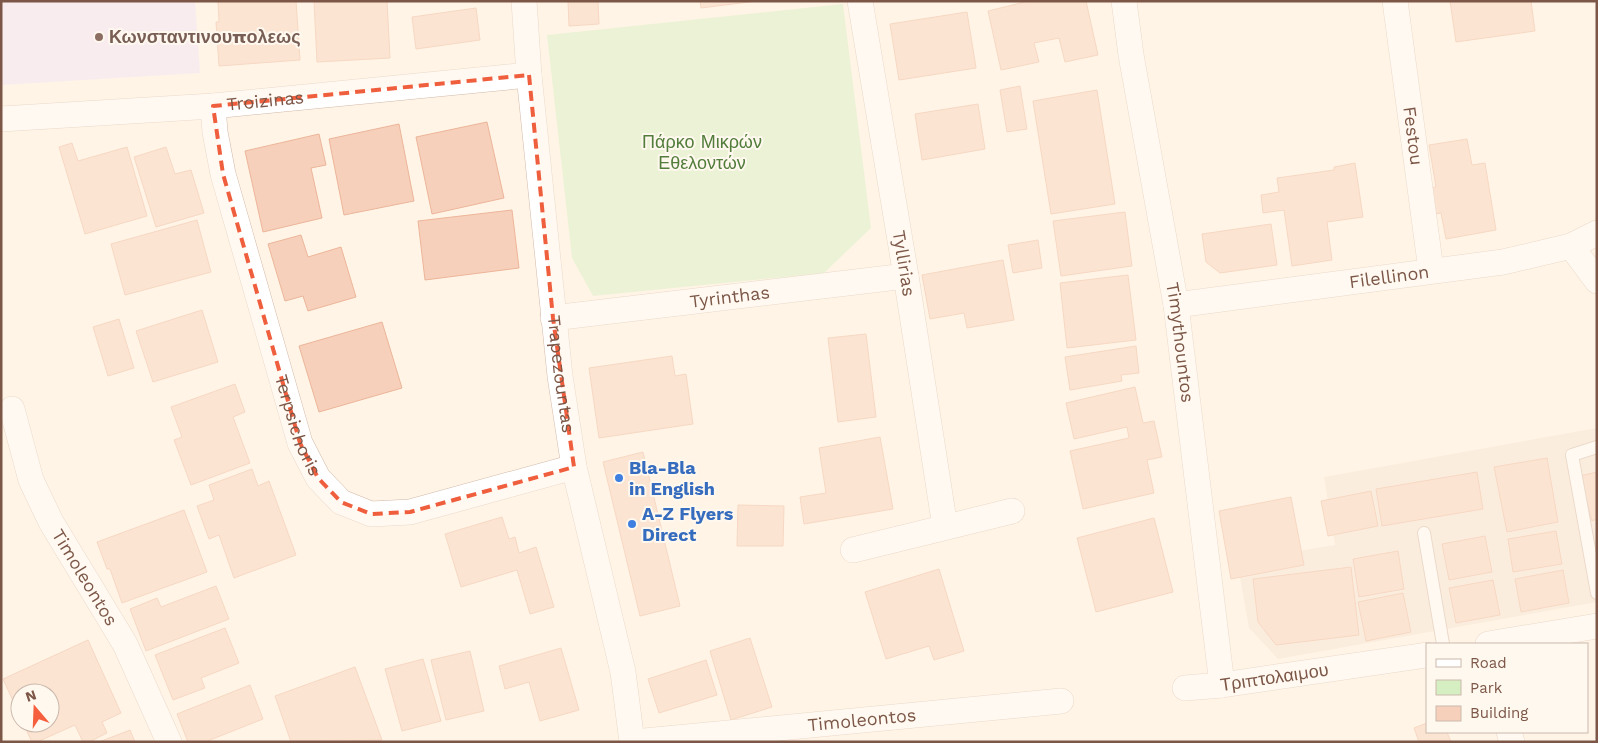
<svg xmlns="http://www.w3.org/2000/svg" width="1598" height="743" font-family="'Work Sans',sans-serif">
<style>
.residential{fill:#f7e5d4}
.education{fill:#f1e3fb}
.green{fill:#d6efc2}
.building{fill:#f7d0bb;stroke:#ecb599}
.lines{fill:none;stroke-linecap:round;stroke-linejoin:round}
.service-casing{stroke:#d3baaa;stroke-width:14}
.minor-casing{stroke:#d3baaa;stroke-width:26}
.service{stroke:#fff;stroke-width:12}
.minor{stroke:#fff;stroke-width:25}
.marked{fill:none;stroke:#ef5f3e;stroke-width:4;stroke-dasharray:10 6;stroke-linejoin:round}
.education-dot{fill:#8d6e63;stroke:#fff8ef;stroke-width:2}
.shop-dot{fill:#3f7fe0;stroke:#fff8ef;stroke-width:2}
.labels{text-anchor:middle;stroke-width:4;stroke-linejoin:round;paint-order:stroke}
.education-label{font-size:18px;font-weight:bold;fill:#785e54;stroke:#fff8ef;text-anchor:start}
.street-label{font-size:18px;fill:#7c5747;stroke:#fff8ef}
.park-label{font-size:18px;fill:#527d3b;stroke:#fff8ef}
.shop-label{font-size:18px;font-weight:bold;fill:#366cbe;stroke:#fff8ef;text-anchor:start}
</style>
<rect width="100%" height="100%" fill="#fff4e6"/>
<path class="residential" d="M 1597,428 L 1597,602 L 1278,659 L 1249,628 L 1237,561 L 1335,545 L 1324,477 Z"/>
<path class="education" d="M 1,1 L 195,1 L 200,73 L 1,85 Z"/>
<path class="green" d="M 843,4 L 871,228 L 824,273 L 593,296 L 572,258 L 547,35 Z"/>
<path class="building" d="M 218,1 L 296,1 L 300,60 L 219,66 L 216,22 L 219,22 Z
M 314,1 L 387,1 L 390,58 L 317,62 Z
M 568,1 L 598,1 L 599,24 L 569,26 Z
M 700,1 L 757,1 L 701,8 Z
M 1029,1 L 1086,1 L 1098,55 L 1065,62 L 1059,38 L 1034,43 L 1039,62 L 1001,70 L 988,11 Z
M 1450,1 L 1531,1 L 1535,31 L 1456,42 Z
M 476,8 L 480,40 L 416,49 L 412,17 Z
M 967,12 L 976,68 L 899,80 L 890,24 Z
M 1020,86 L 1027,129 L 1007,132 L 1000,90 Z
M 1097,90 L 1115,204 L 1051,214 L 1033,101 Z
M 978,104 L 985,149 L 922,160 L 915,114 Z
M 487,122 L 504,198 L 432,214 L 416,137 Z
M 399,124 L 414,201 L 344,215 L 329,139 Z
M 319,134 L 326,165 L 311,168 L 322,218 L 263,232 L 245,151 Z
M 1467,139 L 1472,165 L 1485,163 L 1496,230 L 1446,239 L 1441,213 L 1430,215 L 1425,189 L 1436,187 L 1429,145 Z
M 72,143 L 78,161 L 127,147 L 147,216 L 85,234 L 59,147 Z
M 166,147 L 175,174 L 191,170 L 204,213 L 156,227 L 134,157 Z
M 1355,163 L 1363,217 L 1327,222 L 1332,260 L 1292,266 L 1284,210 L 1263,213 L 1261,195 L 1279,192 L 1277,178 L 1334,170 L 1334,167 Z
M 512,210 L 519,268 L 425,280 L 418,221 Z
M 1125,212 L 1132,266 L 1061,276 L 1053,221 Z
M 197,220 L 211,272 L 125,295 L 111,244 Z
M 1271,224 L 1277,265 L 1220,273 L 1206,262 L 1202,234 Z
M 301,235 L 308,257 L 341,247 L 356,297 L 308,311 L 303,296 L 285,301 L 268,244 Z
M 1038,240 L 1042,268 L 1013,273 L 1008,245 Z
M 1003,260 L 1014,320 L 967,328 L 964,313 L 930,319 L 922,275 Z
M 1128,275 L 1136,340 L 1067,348 L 1060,283 Z
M 202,310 L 218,362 L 153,382 L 136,331 Z
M 119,319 L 134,368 L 108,376 L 93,327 Z
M 382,322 L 402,388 L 319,412 L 299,346 Z
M 866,334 L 876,417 L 838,422 L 828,338 Z
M 1136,346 L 1139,373 L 1121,375 L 1122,381 L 1070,390 L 1065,357 Z
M 672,356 L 675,376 L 686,374 L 693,424 L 599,438 L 589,368 Z
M 235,384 L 245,412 L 233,417 L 250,463 L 191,485 L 174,440 L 182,437 L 171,407 Z
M 1135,387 L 1143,423 L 1154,421 L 1162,457 L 1147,460 L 1154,493 L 1083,509 L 1070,451 L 1129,438 L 1127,427 L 1074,439 L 1066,403 Z
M 880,437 L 893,509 L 804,524 L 800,497 L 826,493 L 819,448 Z
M 643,452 L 680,606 L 640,616 L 603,462 Z
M 1547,458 L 1558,522 L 1507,532 L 1494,467 Z
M 252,469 L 258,486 L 269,481 L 296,555 L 234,578 L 219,535 L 209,539 L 197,506 L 214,500 L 209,485 Z
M 1477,472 L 1483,509 L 1382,526 L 1376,489 Z
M 1597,472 L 1597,519 L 1592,521 L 1580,476 Z
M 1371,491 L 1378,526 L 1328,536 L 1321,501 Z
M 1291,497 L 1304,565 L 1231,579 L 1219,511 Z
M 738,505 L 784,506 L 783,546 L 737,546 Z
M 184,510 L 207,572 L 122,603 L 110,569 L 107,569 L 97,542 Z
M 502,517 L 509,539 L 515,537 L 519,553 L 536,547 L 554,607 L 530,614 L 517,570 L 461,587 L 445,534 Z
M 1154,518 L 1173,592 L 1096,612 L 1077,538 Z
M 1556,531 L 1562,564 L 1513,572 L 1508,539 Z
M 1485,536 L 1492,572 L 1449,580 L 1442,544 Z
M 1398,551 L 1404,589 L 1359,597 L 1353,559 Z
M 1351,567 L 1359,635 L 1276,645 L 1258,622 L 1253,579 Z
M 939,569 L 964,651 L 934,660 L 929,646 L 886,659 L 865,592 Z
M 1563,570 L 1569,603 L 1521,612 L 1515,579 Z
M 1493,580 L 1500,615 L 1456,623 L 1449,588 Z
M 216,586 L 229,619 L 146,651 L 130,609 L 157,598 L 161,607 Z
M 1403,593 L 1411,632 L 1366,641 L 1358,602 Z
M 225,628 L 239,663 L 201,678 L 205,688 L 173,700 L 155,655 Z
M 750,638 L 772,707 L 731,720 L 710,651 Z
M 88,640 L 121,713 L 102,722 L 107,733 L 89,742 L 83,742 L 75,725 L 37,742 L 32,742 L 23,723 L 50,723 L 50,693 L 20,693 L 20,716 L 3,679 Z
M 561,648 L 579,710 L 540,721 L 529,682 L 505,689 L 499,666 Z
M 470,651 L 484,711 L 446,720 L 431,660 Z
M 423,659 L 441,721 L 402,731 L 385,669 Z
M 706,660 L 717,695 L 659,713 L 648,679 Z
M 355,667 L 382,740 L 291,742 L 275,696 Z
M 250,685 L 263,719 L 205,742 L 188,742 L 177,714 Z
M 1427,723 L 1427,732 L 1447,732 L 1451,742 L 1419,742 L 1414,728 Z
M 130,730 L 135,742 L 99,742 Z"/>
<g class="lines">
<g class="service-casing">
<path id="service" d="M 1597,447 L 1572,455 L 1597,593
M 1424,533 L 1443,644"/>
</g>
<g class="minor-casing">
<g id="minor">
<path id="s1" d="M 524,1 L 529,75 L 560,376 L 574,467 L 623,672 L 632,742"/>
<path id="s2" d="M 860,1 L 906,276 L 945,527"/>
<path id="s3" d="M 1124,1 L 1131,55 L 1176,305 L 1222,685"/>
<path id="s4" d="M 1395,1 L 1431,270"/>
<path id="s5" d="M 213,106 L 215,132 L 223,174 L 300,443 L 318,478 L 341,502 L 371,514 L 410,512 L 574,467"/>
<path id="s6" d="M 1,119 L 213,106 L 529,75"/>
<path d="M 1571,246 L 1597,281"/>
<path id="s7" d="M 1176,305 L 1503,262 L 1571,246 L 1597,233"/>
<path id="s8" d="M 553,318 L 906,276"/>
<path id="s9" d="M 12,409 L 31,480 L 51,522 L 125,644 L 169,742"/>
<path d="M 853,550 L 1012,511"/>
<path d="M 1488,644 L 1597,626"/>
<path id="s10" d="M 1185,688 L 1222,685 L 1427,655"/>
<path d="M 1509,732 L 1512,742"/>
<path id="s11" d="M 634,742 L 1061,701"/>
</g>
</g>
<use href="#service" class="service"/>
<use href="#minor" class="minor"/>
</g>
<path d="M0 0H1598V743H0ZM 529,75 L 553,318 L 574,467 L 410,512 L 371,514 L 341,502 L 318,478 L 300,443 L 223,174 L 213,106 Z" fill="#fff4e6" fill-opacity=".55" fill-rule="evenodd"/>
<path class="marked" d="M 529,75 L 553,318 L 574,467 L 410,512 L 371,514 L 341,502 L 318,478 L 300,443 L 223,174 L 213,106 Z"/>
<circle class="education-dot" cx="99" cy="37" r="5"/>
<g class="shop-dot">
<circle cx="619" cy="478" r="5"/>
<circle cx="632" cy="524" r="5"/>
</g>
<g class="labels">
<g class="education-label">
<text x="109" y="43">Κωνσταντινουπολεως</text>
</g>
<g class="street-label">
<text dy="6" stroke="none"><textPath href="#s6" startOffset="265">Troizinas</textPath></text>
<text dy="6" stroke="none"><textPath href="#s4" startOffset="136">Festou</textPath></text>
<text dy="6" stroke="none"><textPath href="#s2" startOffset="266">Tyllirias</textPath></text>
<text dy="6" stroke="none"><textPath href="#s7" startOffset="215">Filellinon</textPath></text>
<text dy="6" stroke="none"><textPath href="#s8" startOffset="178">Tyrinthas</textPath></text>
<text dy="6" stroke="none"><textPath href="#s3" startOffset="346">Timythountos</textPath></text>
<text dy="6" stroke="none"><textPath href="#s1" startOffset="375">Trapezountas</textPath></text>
<text dy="6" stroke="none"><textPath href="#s5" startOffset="331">Terpsichoris</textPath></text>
<text dy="6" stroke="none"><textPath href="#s9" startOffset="185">Timoleontos</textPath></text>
<text dy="6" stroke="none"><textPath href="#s10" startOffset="90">Τριπτολαιμου</textPath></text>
<text dy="6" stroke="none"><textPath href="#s11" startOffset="229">Timoleontos</textPath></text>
</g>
<g class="park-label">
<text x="702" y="148">Πάρκο Μικρών<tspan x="702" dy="21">Εθελοντών</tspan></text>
</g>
<g class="shop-label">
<text x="629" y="474">Bla-Bla<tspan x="629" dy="21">in English</tspan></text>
<text x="642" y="520">A-Z Flyers<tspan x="642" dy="21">Direct</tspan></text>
</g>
</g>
<rect width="1598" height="743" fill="none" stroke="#7c5747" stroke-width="5"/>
<rect x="1426" y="643" width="162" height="90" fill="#fff8ef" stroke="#cbb8ac"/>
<rect x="1436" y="659" width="25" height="8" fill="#ffffff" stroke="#cbb8ac"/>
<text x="1470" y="668" font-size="15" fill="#7c5747">Road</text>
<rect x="1436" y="680" width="25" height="15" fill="#d6efc2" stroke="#cbb8ac"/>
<text x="1470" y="693" font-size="15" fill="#7c5747">Park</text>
<rect x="1436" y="706" width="25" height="15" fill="#f7d0bb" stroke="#cbb8ac"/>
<text x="1470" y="718" font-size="15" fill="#7c5747">Building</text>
<g transform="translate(35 708) rotate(341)"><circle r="24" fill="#fff8ef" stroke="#cbb8ac"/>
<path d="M0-4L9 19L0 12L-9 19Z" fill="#f55f3e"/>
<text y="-8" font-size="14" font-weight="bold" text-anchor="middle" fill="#7c5747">N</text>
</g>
</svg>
